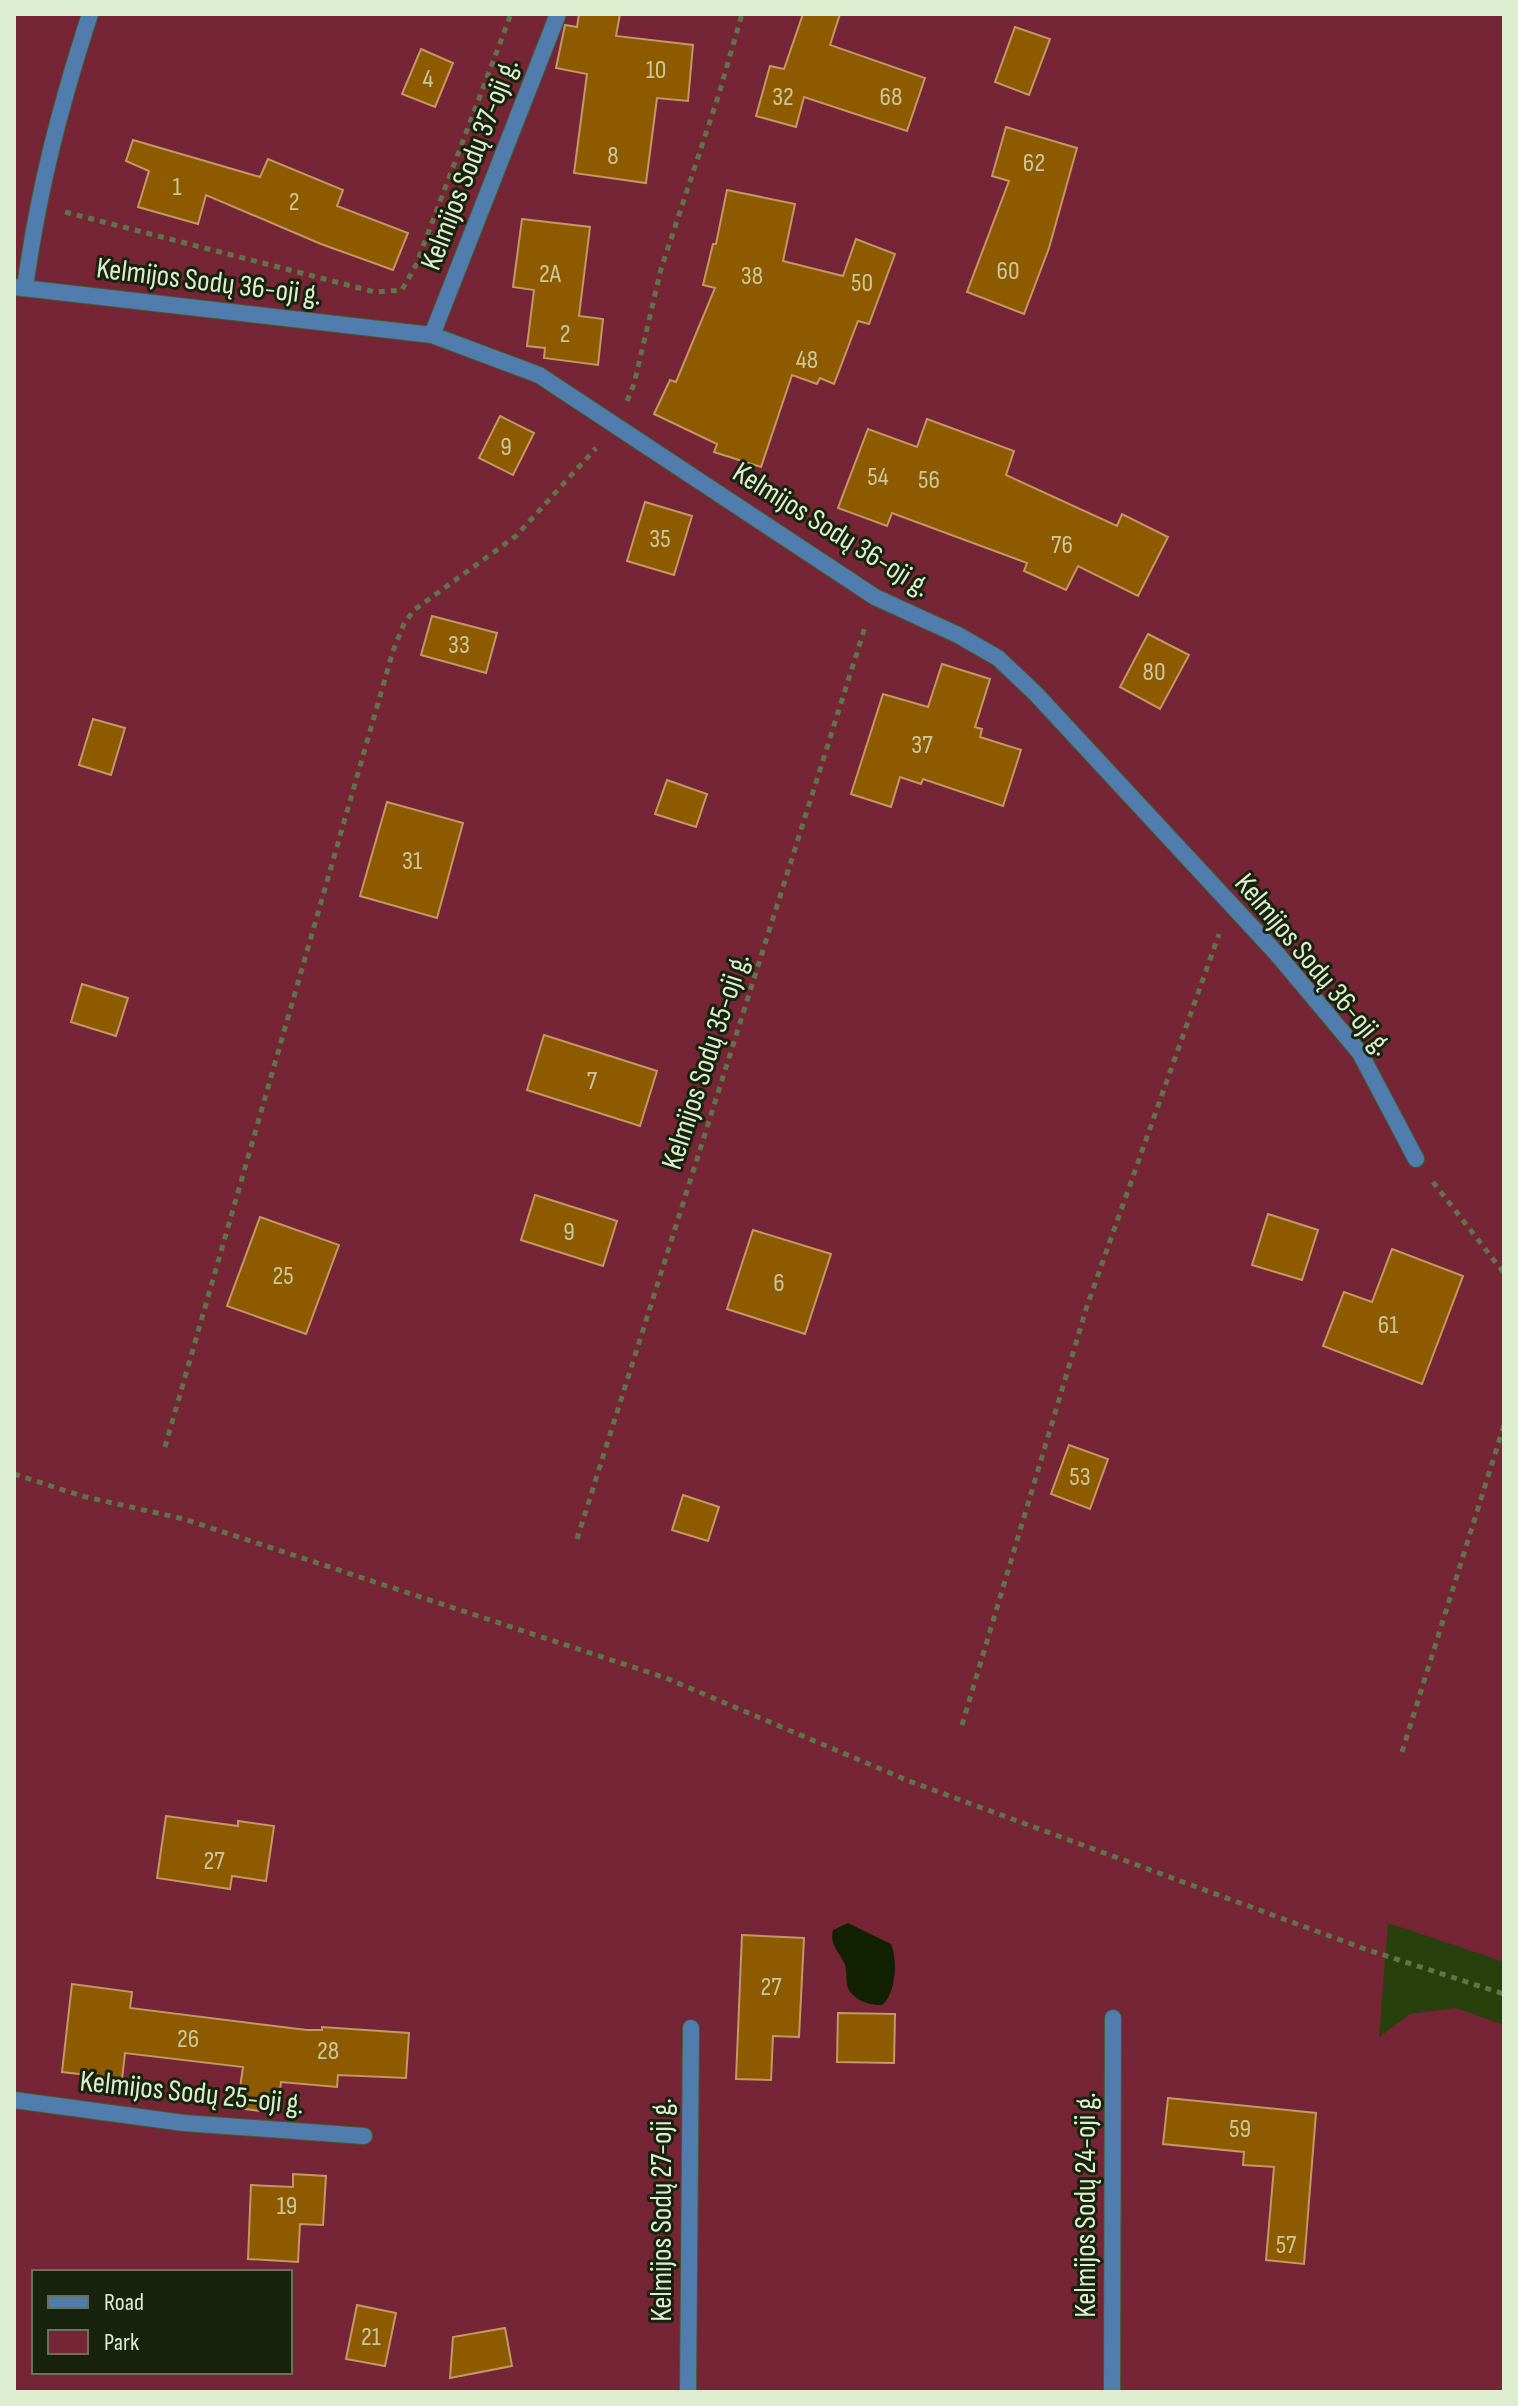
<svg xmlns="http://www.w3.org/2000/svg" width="1518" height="2406" font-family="'Sofia Sans Condensed',sans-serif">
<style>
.green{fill:#752536;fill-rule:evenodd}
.water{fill:#132103}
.building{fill:#8e5a00;stroke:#c19867;stroke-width:2}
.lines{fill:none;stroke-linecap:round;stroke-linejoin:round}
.minor-casing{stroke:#455c2b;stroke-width:18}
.path{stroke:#5f7447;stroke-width:5;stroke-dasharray:6 6;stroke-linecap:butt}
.minor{stroke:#507dad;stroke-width:16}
.labels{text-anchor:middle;stroke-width:6;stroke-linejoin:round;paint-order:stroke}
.number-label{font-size:26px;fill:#c9c89c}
.street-label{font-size:30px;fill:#ddedd0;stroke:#18230d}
</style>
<rect width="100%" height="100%" fill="#28400b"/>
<path class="green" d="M 14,14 L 1504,14 L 1504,1962 L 1388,1923 L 1379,2037 L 1410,2014 L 1456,2008 L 1504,2025 L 1504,2392 L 14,2392 ZM 34,2272 L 290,2272 L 290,2372 L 34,2372 Z"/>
<path class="water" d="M 848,1923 L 891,1944 C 898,1960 896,1994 882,2005 C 870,2006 849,1999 847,1984 C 846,1977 847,1972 845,1965 C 840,1952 829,1945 833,1930 Z"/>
<path class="building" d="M 579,14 L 620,14 L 616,36 L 693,45 L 688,101 L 657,98 L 646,183 L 574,173 L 587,74 L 556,68 L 565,25 L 577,27 Z
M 803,14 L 840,14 L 830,45 L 925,78 L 907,131 L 804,97 L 796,127 L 756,116 L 770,66 L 784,69 Z
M 1015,27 L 1050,39 L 1029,95 L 995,82 Z
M 421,49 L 453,63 L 435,107 L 402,94 Z
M 1006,127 L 1077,148 L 1049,248 L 1024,314 L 967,292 L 1009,181 L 992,176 Z
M 133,140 L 260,177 L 268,159 L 343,190 L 337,206 L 408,233 L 393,270 L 321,244 L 206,195 L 198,224 L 138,207 L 149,171 L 126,161 Z
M 727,190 L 795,204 L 783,261 L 843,276 L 856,239 L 895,254 L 869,324 L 858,321 L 834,384 L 820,378 L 817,384 L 792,375 L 761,467 L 714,452 L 717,444 L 654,414 L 670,380 L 676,382 L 715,288 L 703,285 L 713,244 L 716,244 Z
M 522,219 L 590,227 L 579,316 L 603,319 L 598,365 L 544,358 L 545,348 L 527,346 L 534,290 L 513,287 Z
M 500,416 L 534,433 L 513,475 L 479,458 Z
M 927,419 L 1014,451 L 1006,475 L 1117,526 L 1122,514 L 1168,537 L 1138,596 L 1078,566 L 1066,590 L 1024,571 L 1027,563 L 892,513 L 887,526 L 838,508 L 868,429 L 917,447 Z
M 645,502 L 692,516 L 674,575 L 627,561 Z
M 432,616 L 497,633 L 486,673 L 421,655 Z
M 1148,634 L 1189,655 L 1160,709 L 1120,687 Z
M 942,664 L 990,679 L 975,727 L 982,729 L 980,737 L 1021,750 L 1003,806 L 923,779 L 921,784 L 900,777 L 891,807 L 851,794 L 883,694 L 928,707 Z
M 93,719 L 125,728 L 111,775 L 79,765 Z
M 667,780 L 707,794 L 696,827 L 655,814 Z
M 387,802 L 463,823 L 437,918 L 360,896 Z
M 82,984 L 128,998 L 116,1036 L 71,1022 Z
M 544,1035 L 657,1071 L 640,1126 L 527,1090 Z
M 535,1195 L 617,1221 L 603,1266 L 521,1240 Z
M 1268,1214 L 1318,1230 L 1302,1280 L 1252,1265 Z
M 260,1217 L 339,1245 L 306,1334 L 227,1306 Z
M 753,1230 L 831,1254 L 805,1334 L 727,1309 Z
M 1392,1249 L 1463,1276 L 1422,1384 L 1323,1346 L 1344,1292 L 1372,1302 Z
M 1069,1445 L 1108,1459 L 1090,1509 L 1051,1494 Z
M 683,1495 L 719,1507 L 708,1541 L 672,1530 Z
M 166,1816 L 238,1826 L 238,1821 L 274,1826 L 266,1881 L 232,1876 L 230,1889 L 157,1878 Z
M 742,1935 L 804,1938 L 799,2037 L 773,2036 L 771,2080 L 736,2079 Z
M 72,1984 L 132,1992 L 130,2008 L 307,2030 L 322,2030 L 322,2027 L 409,2033 L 406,2078 L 338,2075 L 337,2087 L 281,2082 L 277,2113 L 237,2108 L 243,2067 L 125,2053 L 122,2079 L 62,2072 Z
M 838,2013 L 895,2014 L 894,2063 L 837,2062 Z
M 1168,2098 L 1316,2113 L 1304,2264 L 1266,2260 L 1274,2167 L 1243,2165 L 1244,2152 L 1163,2144 Z
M 293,2174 L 326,2176 L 323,2225 L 300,2224 L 298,2262 L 248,2259 L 251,2185 L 293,2187 Z
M 357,2305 L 396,2313 L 385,2366 L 346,2359 Z
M 505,2328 L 512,2366 L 450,2378 L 453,2337 Z"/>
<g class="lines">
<g class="minor-casing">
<path id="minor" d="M 14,287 L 432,335 L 539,375 L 875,597 L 958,635 L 998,658 L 1036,694 L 1277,954 L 1360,1053 L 1416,1159
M 25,288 C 38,191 60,107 90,14
M 432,335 L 558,14
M 14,2100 L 184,2123 L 364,2136
M 688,2392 L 691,2028
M 1112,2392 L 1113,2018"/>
</g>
<path class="path" d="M 65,212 L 375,292 L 402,290 L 416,265 L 511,14
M 627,401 L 634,384 L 661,269 L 718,97 L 742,14
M 1433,1182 L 1504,1273
M 165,1447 L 393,651 L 404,624 L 414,610 L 516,536 L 596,448
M 14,1474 L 82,1496 L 184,1519 L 666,1678 L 909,1781 L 1365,1949 L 1504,1994
M 577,1539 L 866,624
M 962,1725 L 1087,1306 L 1219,934
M 1402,1752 L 1504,1425"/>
<use href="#minor" class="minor"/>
</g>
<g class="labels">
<g class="number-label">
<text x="656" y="78">10</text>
<text x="428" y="87">4</text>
<text x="783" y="105">32</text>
<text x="891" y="105">68</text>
<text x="613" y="164">8</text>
<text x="1034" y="171">62</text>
<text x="177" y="195">1</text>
<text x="294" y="210">2</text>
<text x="1008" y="279">60</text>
<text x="550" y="282">2A</text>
<text x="752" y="284">38</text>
<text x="862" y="291">50</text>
<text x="565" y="342">2</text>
<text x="807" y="368">48</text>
<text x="506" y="455">9</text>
<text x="878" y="485">54</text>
<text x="929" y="488">56</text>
<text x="660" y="547">35</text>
<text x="1062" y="553">76</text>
<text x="459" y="653">33</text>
<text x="1154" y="680">80</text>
<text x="922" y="753">37</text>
<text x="412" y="869">31</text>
<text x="592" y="1089">7</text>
<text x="569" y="1240">9</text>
<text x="283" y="1284">25</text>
<text x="779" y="1291">6</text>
<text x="1388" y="1333">61</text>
<text x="1080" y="1485">53</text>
<text x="214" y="1869">27</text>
<text x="771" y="1995">27</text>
<text x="188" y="2047">26</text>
<text x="328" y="2059">28</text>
<text x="1240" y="2137">59</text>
<text x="287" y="2214">19</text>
<text x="1286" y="2253">57</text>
<text x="371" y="2345">21</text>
</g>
<g class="street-label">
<text transform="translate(469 164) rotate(-69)" y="10">Kelmijos Sodų 37-oji g.</text>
<text transform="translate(209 281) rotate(7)" y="10">Kelmijos Sodų 36-oji g.</text>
<text transform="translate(832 529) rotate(32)" y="10">Kelmijos Sodų 36-oji g.</text>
<text transform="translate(1314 964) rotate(50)" y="10">Kelmijos Sodų 36-oji g.</text>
<text transform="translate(705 1061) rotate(-72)" y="10">Kelmijos Sodų 35-oji g.</text>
<text transform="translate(192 2092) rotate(6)" y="10">Kelmijos Sodų 25-oji g.</text>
<text transform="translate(1085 2205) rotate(-90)" y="10">Kelmijos Sodų 24-oji g.</text>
<text transform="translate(661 2210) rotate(-90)" y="10">Kelmijos Sodų 27-oji g.</text>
</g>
</g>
<rect width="1518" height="2406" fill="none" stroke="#ddedd0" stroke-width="32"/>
<rect x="32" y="2270" width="260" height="104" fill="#18230d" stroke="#67745b" stroke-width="2"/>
<rect x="48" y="2296" width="40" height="12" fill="#507dad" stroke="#67745b" stroke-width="2"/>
<text x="104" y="2310" font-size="24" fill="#ddedd0">Road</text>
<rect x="48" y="2330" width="40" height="24" fill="#752536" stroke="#67745b" stroke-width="2"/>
<text x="104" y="2350" font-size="24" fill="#ddedd0">Park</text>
</svg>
